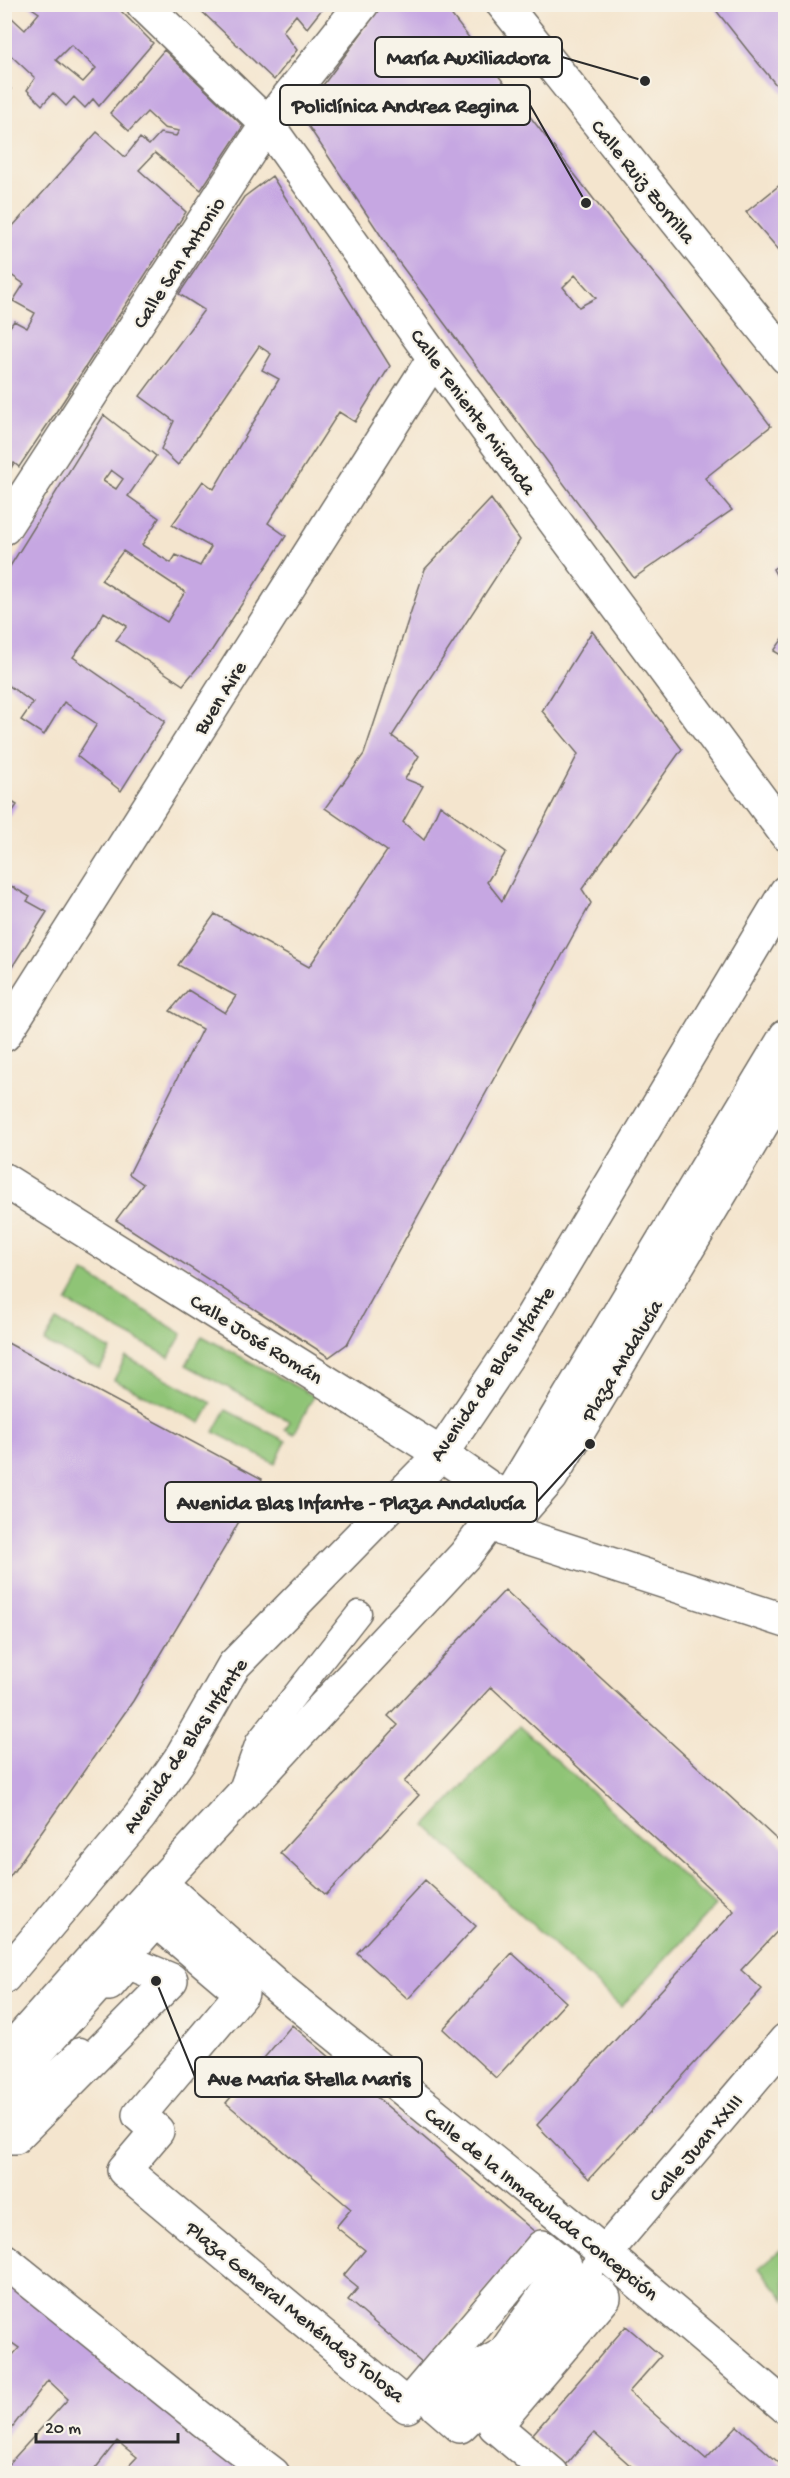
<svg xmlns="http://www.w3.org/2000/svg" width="790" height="2478" font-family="'Gochi Hand',sans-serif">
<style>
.green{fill:#8fc476;stroke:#5d7850;stroke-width:1.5}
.building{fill:#c6a7e2;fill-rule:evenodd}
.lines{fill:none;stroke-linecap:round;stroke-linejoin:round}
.service-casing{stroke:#716c64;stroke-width:27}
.pedestrian-casing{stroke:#716c64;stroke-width:36}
.minor-casing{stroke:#716c64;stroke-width:36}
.secondary-casing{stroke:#716c64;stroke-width:36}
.service{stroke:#fff;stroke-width:24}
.pedestrian{stroke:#fff;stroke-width:33}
.minor{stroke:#fff;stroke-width:33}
.secondary{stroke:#fff;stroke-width:33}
.labels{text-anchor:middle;stroke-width:4.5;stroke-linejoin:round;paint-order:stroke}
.street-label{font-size:21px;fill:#2b2b2b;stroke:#f7f3e8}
.leader{fill:none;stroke:#2b2b2b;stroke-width:2}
.callout-dot{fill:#2b2b2b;stroke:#f7f3e8;stroke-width:2}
.callout{fill:#f7f3e8;stroke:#2b2b2b;stroke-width:2}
.callout-label{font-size:22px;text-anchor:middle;font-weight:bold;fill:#2b2b2b}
</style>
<rect width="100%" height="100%" fill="#f7f3e8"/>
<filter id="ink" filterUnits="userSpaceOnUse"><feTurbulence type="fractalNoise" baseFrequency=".0167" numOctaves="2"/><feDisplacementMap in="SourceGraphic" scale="12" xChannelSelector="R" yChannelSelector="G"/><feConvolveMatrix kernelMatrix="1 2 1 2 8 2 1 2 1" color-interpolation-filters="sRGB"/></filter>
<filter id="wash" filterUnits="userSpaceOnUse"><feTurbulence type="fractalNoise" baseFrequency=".008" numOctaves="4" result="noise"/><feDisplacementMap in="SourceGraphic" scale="24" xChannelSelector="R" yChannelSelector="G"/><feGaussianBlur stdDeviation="1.35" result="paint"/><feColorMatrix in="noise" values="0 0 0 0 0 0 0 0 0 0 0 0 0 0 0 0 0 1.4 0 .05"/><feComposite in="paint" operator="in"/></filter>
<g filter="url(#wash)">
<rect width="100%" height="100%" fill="#f4e5ce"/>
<path class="green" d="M 84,1272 L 182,1334 L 169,1357 L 67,1302 Z
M 57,1321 L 111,1350 L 100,1369 L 44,1342 Z
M 202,1336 L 314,1396 L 294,1434 L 285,1429 L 290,1421 L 186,1365 Z
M 126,1357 L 212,1403 L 201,1423 L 114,1380 Z
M 226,1410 L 286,1441 L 275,1464 L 214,1432 Z
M 520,1726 L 715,1906 L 621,2007 L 426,1826 Z
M 785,2246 L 785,2300 L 759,2268 Z"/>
<g id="blocks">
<path class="building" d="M 26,4 L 114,4 L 153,43 L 99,106 L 93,99 L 85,108 L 74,97 L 66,106 L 53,93 L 42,105 L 27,90 L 35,78 L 4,49 L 4,25 L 11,17 L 25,30 L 39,13 ZM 71,45 L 96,68 L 83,82 L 56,60 Z
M 194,4 L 326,4 L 307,28 L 296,15 L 283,31 L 297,50 L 274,80 Z
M 383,4 L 443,4 L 623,237 L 666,288 L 771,426 L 705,478 L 732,510 L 634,578 L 395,257 L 301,115 ZM 575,275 L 596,298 L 579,307 L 563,287 Z
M 711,4 L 786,4 L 786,97 L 749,52 Z
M 164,50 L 243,126 L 201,190 L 155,153 L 139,170 L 186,212 L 64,400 L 19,467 L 14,463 L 4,481 L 4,335 L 14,321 L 27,328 L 35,313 L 13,301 L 24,284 L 4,270 L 4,236 L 97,132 L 125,157 L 140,138 L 149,145 L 160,133 L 176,136 L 179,131 L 164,128 L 147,112 L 129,131 L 110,113 Z
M 4,83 L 11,89 L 4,96 Z
M 272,176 L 390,366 L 355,422 L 339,412 L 268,523 L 286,536 L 212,650 L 183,685 L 116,640 L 127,626 L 104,612 L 97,625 L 73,657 L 165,721 L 121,791 L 77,756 L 97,724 L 64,702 L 44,735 L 21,720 L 33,703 L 4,682 L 4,576 L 104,415 L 156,456 L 128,496 L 159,518 L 142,545 L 171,563 L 176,555 L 200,566 L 211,547 L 172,525 L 203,481 L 214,489 L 279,379 L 262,370 L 271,354 L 259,346 L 178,465 L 161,449 L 174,421 L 140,396 L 204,310 L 179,294 L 244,197 ZM 111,470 L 123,479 L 116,489 L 103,481 ZM 123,551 L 185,592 L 167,622 L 101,580 Z
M 786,180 L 786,258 L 746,212 Z
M 491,499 L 520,540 L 392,736 L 419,756 L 405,779 L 423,786 L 403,822 L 424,840 L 440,805 L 506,852 L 487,882 L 502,901 L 578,754 L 542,711 L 592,631 L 682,749 L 582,889 L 591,903 L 347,1344 L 329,1357 L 116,1220 L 143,1184 L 129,1174 L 202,1029 L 170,1011 L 188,990 L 225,1013 L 236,996 L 178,965 L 215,914 L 309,967 L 387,851 L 325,808 L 364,754 L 425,569 Z
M 786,560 L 786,593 L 773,569 Z
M 786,634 L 786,658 L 774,651 Z
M 4,797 L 17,805 L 4,824 Z
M 4,882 L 30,897 L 27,901 L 47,912 L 4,980 Z
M 4,1341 L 262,1479 L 225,1547 L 133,1701 L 4,1885 Z
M 505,1590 L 786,1848 L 786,1922 L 741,1970 L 762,1989 L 589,2179 L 537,2125 L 734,1911 L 491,1687 L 404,1782 L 419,1795 L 326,1895 L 280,1853 L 398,1725 L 388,1716 Z
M 425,1880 L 476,1926 L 408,1999 L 357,1953 Z
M 512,1953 L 566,2002 L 496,2078 L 443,2029 Z
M 292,2025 L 535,2232 L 423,2364 L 348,2300 L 358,2288 L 343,2276 L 365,2250 L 336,2227 L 351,2209 L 226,2103 Z
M 5,2260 L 259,2474 L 121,2474 L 137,2457 L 117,2441 L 91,2474 L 5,2474 L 5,2468 L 68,2399 L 48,2380 L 4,2438 L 4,2365 L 19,2348 L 5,2338 Z
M 626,2326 L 661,2356 L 629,2392 L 706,2459 L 737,2426 L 786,2469 L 786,2474 L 640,2474 L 594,2433 L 566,2465 L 532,2435 Z"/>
</g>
</g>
<g filter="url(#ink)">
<use href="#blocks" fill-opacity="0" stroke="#716c64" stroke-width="1.5"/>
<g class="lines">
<g class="service-casing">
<path id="service" d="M 240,1792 L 258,1742 L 359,1613
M 4,2110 L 16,2110 L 80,2050
M 526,2347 L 605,2253"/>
</g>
<g class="pedestrian-casing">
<path id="pedestrian" d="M 786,1084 L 551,1477 L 505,1530 L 786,1621
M 4,2089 L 156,1920 L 242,1993 L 139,2115 L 157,2131 L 124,2170 L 407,2406 L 542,2247 L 565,2266 L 504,2354 L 466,2375 L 437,2406 L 460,2426 L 497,2390 L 514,2384 L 597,2291 L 604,2298 L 495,2426 L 552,2474
M 4,2137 L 15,2137 L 171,1980 L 128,1962 L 109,1984
M 4,2260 L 204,2421 L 273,2474"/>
</g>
<g class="minor-casing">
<path id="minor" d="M 143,4 L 267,124 L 434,358 L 786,834
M 4,528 L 267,124 L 362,4
M 4,1035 L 434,358
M 4,1180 L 441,1454 L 507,1500
M 160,1883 L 280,1989 L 572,2226 L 786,2407
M 605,2253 L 786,2040"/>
</g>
<g class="secondary-casing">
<path id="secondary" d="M 503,4 L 786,357
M 4,1977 L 140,1816 L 180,1759 L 234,1665 L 441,1454 L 518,1340 L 786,892
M 4,2057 L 160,1883 L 465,1555 L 507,1500 L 786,1036"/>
</g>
<use href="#service" class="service"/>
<use href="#pedestrian" class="pedestrian"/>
<use href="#minor" class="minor"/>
<use href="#secondary" class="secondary"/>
</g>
</g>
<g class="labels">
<g class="street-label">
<text transform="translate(644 181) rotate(51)" y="7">Calle Ruiz Zorrilla</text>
<text transform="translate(178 262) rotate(-57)" y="7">Calle San Antonio</text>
<text transform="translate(474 411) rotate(54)" y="7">Calle Teniente Miranda</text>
<text transform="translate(219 697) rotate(-58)" y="7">Buen Aire</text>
<text transform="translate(257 1338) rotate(32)" y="7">Calle José Román</text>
<text transform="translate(621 1360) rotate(-59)" y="7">Plaza Andalucía</text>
<text transform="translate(491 1373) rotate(-56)" y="7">Avenida de Blas Infante</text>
<text transform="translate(184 1745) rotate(-56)" y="7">Avenida de Blas Infante</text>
<text transform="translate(695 2147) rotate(-50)" y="7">Calle Juan XXIII</text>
<text transform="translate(542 2203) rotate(39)" y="7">Calle de la Inmaculada Concepción</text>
<text transform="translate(296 2311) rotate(39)" y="7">Plaza General Menéndez Tolosa</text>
</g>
</g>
<path class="leader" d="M645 81L562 57M586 203L530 105M590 1444L537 1502M156 1981L195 2077"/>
<g class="callout-dot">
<circle cx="645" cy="81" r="6"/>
<circle cx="586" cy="203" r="6"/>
<circle cx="590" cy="1444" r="6"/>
<circle cx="156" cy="1981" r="6"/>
</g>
<g class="callout">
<rect x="375" y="37" width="187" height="40" rx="6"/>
<rect x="280" y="85" width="250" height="40" rx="6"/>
<rect x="165" y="1482" width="372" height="40" rx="6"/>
<rect x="195" y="2057" width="227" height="40" rx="6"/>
</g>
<g class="callout-label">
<text x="468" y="64">María Auxiliadora</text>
<text x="405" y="112">Policlínica Andrea Regina</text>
<text x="351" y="1509">Avenida Blas Infante - Plaza Andalucía</text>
<text x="309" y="2085">Ave Maria Stella Maris</text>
</g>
<rect width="790" height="2478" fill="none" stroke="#f7f3e8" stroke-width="24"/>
<path d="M36 2433v9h142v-9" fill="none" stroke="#2b2b2b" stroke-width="3"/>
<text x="45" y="2433" font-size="18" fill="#2b2b2b" stroke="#f7f3e8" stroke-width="4.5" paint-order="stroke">20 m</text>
</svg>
